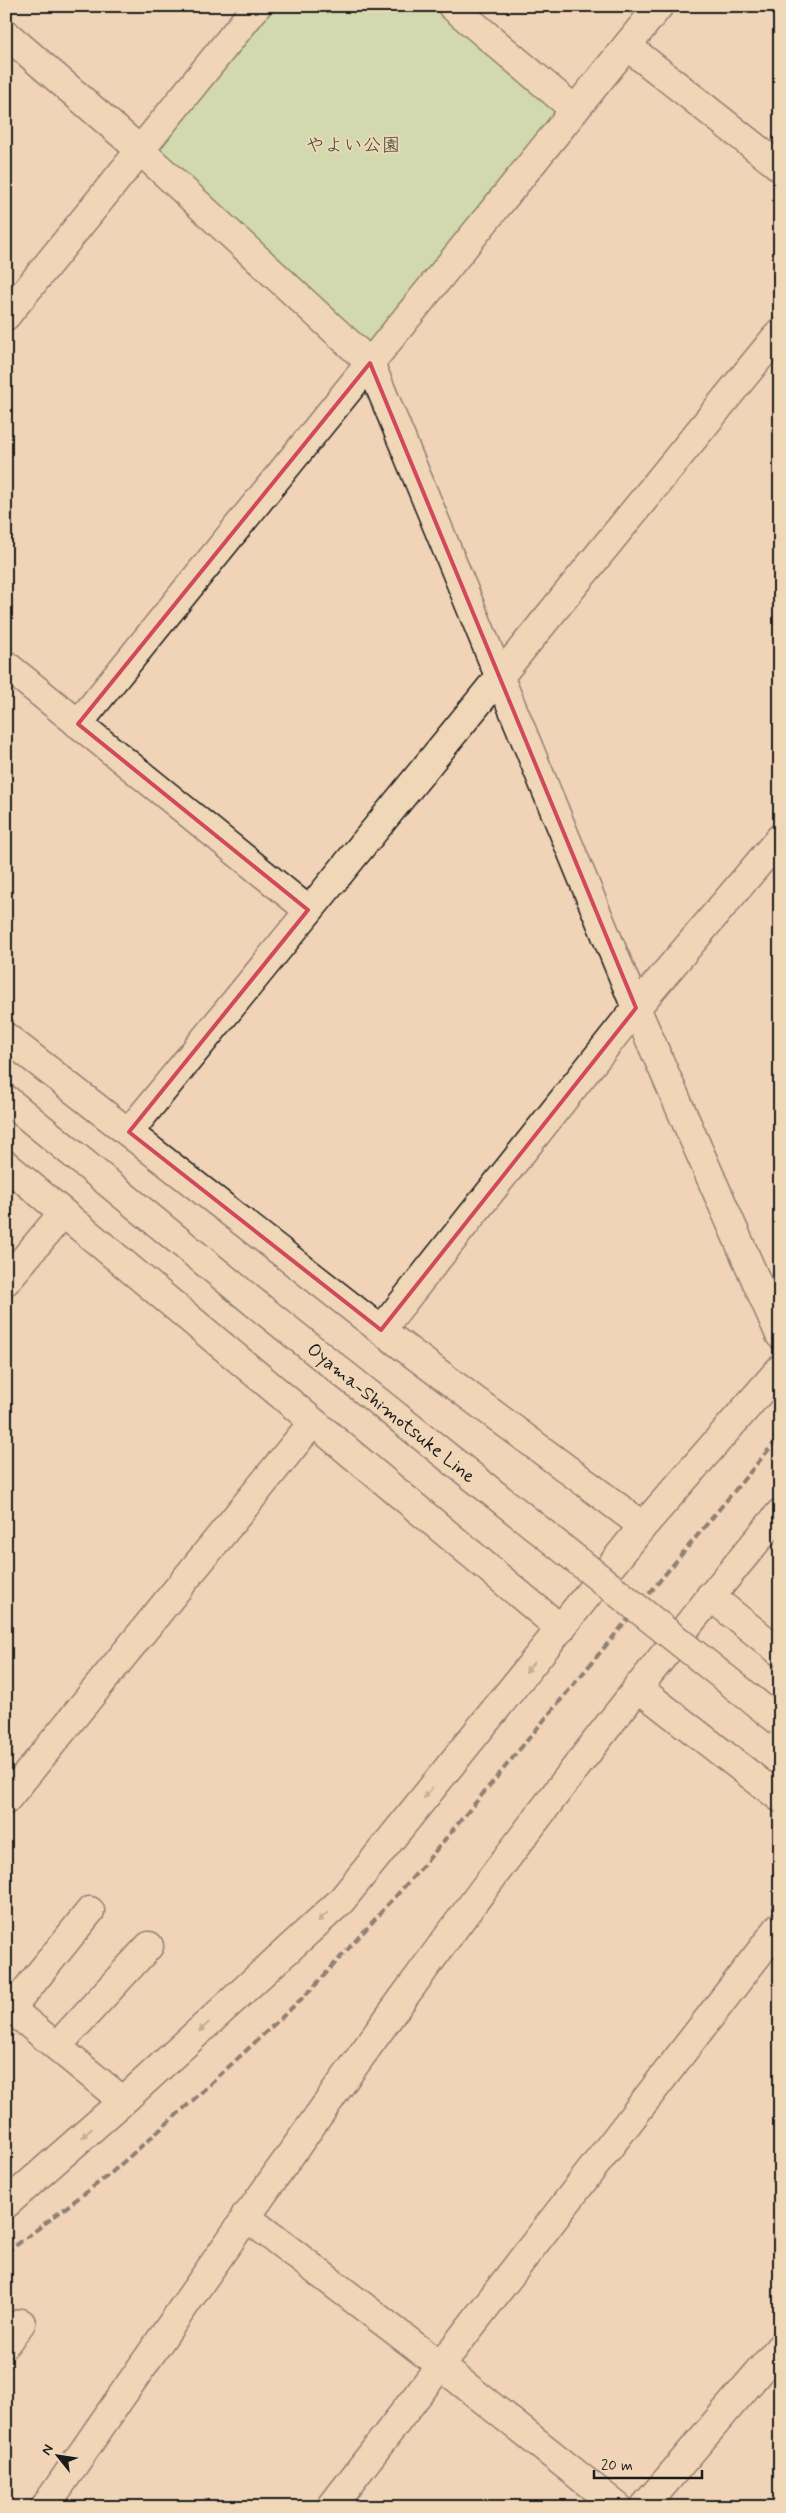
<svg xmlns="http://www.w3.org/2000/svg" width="786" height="2513" font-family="Mynerve,'Klee One',sans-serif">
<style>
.green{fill:#ade1a2;stroke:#647e5f}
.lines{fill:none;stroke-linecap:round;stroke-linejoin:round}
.street-casing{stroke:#1c1c1c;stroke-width:31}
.secondary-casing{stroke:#1c1c1c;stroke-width:31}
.street{stroke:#efd7b7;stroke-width:28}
.secondary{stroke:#efd7b7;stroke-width:28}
.rail{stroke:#1c1c1c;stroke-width:4;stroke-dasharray:8 4;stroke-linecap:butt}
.secondary-bridge-casing{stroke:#1c1c1c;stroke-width:31;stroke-linecap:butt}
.secondary-bridge{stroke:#efd7b7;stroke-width:28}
.oneway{fill:#908371}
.marked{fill:none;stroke:#d1495b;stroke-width:4;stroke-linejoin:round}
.labels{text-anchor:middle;stroke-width:4;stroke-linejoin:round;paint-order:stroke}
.park-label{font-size:19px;fill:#394337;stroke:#efd7b7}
.street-label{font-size:19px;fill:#1c1c1c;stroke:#efd7b7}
</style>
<rect width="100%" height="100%" fill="#f1d3b8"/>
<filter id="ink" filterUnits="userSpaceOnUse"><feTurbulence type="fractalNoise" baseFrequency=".02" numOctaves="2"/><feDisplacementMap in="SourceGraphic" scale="10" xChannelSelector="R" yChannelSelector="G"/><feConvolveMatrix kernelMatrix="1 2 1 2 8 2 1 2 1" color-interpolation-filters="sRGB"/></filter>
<g filter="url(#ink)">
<path class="green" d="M 270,6 L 452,6 L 565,101 L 368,346 L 154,150 Z"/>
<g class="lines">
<g class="street-casing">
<path id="street" d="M 452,6 L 575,110
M 6,34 L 141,151 L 370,363 L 636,1008 L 780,1335
M 627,46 L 780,167
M 6,316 L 257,6
M 6,665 L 308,910
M 78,724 L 659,6
M 6,1037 L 381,1330 L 643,1526
M 129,1132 L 780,332
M 6,1165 L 561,1629
M 6,1281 L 63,1213
M 381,1330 L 636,1008 L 780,838
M 710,1596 L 780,1652
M 637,1687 L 780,1798
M 6,1800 L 313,1422
M 6,2005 L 123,2101
M 11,2009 L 90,1911
M 57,2046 L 149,1946
M 6,2204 L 123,2101 L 341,1901 L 643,1526 L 780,1369
M 245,2216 L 441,2366 L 618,2507
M 6,2343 L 21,2323
M 45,2507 C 279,2167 515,1829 780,1513
M 331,2507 L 780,1926
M 644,2507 L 780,2347"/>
</g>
<g class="secondary-casing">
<path id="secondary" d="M 6,1099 L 256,1304"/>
</g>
<use href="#street" class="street"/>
<use href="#secondary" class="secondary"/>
<path class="rail" d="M 6,2253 L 110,2174 L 191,2102 L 311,1990 L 422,1867 L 780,1436"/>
<g class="secondary-bridge-casing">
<path id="secondary-bridge" d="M 256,1304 L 780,1722"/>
</g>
<use href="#secondary-bridge" class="secondary-bridge"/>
</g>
<defs><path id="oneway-solid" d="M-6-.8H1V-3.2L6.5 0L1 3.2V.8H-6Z" transform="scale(1.25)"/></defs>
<g class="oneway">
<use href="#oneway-solid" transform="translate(530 1667) rotate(129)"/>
<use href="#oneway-solid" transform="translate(428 1793) rotate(129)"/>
<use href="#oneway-solid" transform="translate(323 1917) rotate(137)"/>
<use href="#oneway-solid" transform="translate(204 2027) rotate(137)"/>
<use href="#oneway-solid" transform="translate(87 2133) rotate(138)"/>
</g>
</g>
<path d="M0 0H786V2513H0ZM 370,363 L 636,1008 L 381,1330 L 129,1132 L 308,910 L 78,724 Z" fill="#f1d3b8" fill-opacity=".55" fill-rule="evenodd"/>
<path class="marked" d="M 370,363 L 636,1008 L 381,1330 L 129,1132 L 308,910 L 78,724 Z"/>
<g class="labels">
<g class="park-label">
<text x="353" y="151">やよい公園</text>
</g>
<g class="street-label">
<text transform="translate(392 1412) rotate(39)" y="7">Oyama-Shimotsuke Line</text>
</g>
</g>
<rect width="786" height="2513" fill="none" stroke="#efd7b7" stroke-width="25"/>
<rect x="12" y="12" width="761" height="2488" fill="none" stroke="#1c1c1c" stroke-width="2" filter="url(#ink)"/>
<g transform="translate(58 2456) rotate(300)" stroke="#efd7b7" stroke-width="4" paint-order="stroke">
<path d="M0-4L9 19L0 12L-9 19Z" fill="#1c1c1c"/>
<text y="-8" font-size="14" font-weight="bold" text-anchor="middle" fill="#1c1c1c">N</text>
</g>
<path d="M594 2470v8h108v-8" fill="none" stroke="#1c1c1c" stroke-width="2.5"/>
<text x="601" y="2470" font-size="15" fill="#1c1c1c" stroke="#efd7b7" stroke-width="4" paint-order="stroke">20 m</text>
</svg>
